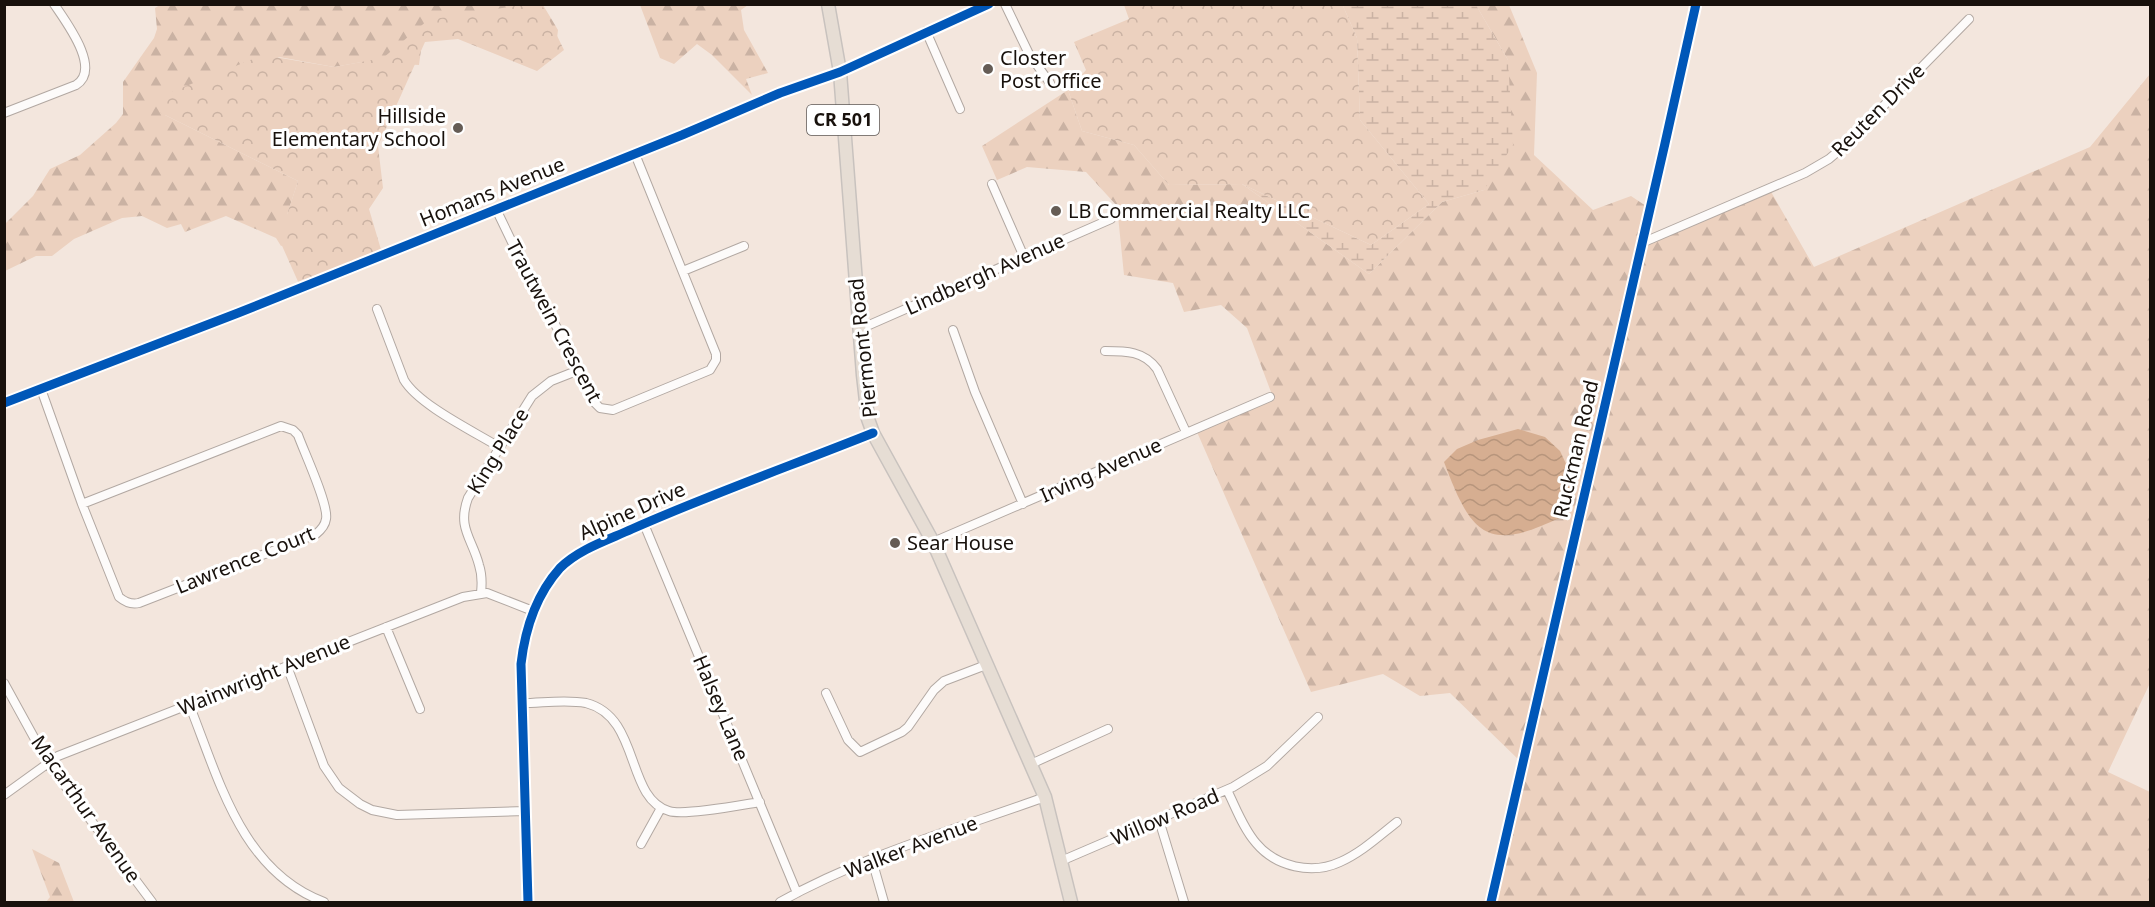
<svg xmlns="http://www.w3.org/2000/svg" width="2155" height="907" font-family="'Noto Sans',sans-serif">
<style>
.forest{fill:url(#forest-firs)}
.wetland{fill:url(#wetland-marsh)}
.park{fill:url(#park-crowns)}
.water{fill:url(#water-waves)}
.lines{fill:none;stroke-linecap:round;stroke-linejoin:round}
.street-casing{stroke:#b2a8a2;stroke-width:10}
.primary-casing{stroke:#c8c2be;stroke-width:15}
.street{stroke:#fdfbfa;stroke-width:8}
.primary{stroke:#e6ddd4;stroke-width:12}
.cycleway-casing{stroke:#fff;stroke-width:13}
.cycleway{stroke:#0057b8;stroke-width:9}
.poi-dot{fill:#655c55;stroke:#fff;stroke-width:2}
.labels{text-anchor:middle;stroke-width:6;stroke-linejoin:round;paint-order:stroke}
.shield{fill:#fff;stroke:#5d5855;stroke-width:1.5}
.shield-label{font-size:18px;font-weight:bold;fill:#18110c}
.poi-label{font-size:20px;fill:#18110c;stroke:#fff;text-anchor:start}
.street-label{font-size:20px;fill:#18110c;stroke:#fff}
</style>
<defs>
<pattern id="forest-firs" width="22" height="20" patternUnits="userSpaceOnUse" patternTransform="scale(1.5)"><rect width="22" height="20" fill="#ecd1bf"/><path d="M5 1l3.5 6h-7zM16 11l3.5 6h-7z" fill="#cab2a3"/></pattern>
<pattern id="wetland-marsh" width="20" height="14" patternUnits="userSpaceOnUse" patternTransform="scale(1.5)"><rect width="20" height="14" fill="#ecd1bf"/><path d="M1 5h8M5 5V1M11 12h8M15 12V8" fill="none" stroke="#cab2a3"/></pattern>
<pattern id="park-crowns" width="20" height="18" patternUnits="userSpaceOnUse" patternTransform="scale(1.5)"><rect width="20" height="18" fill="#ecd1bf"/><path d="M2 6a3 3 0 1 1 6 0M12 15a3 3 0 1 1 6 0" fill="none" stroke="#cab2a3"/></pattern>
<pattern id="water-waves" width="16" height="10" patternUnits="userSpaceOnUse" patternTransform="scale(1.5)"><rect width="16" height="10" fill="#d6ae91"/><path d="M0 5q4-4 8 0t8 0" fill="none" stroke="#b7957c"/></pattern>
</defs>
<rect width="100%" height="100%" fill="#f3e6dd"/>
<path class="forest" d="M 160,5 L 543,5 L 558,30 L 556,47 L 423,35 L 419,65 L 362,62 L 334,67 L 279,57 L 165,115 L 298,181 L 287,215 L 297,242 L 281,246 L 276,238 L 226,216 L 185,232 L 181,224 L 167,228 L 142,216 L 122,218 L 74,239 L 52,256 L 36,256 L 5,271 L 5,224 L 33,196 L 50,169 L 80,155 L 116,123 L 123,114 L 123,82 L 154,38 L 157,29 L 155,8 Z
M 640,5 L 748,5 L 741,10 L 744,30 L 768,73 L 746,79 L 752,95 L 712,55 L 697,44 L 674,64 L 660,58 Z
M 1476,5 L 1509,5 L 1537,73 L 1534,155 L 1593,210 L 1631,196 L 1646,206 L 1639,243 L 1770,190 L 1814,267 L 2090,147 L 2150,74 L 2150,683 L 2108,772 L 2150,792 L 2150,902 L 1491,902 L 1521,762 L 1450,693 L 1420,696 L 1383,674 L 1311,692 L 1197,432 L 1274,400 L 1247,328 L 1221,305 L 1184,312 L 1173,283 L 1124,275 L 1117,206 L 1086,172 L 1027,167 L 997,180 L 982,146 L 1068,90 L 1082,131 L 1134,145 L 1169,185 L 1242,184 L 1369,274 L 1442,202 L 1484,190 L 1508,60 Z
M 32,849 L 59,863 L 74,902 L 46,902 L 50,897 Z"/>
<path class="wetland" d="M 1339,5 L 1476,5 L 1508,60 L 1513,145 L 1484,190 L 1442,202 L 1369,274 L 1242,184 L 1371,245 L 1429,204 L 1360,120 L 1357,38 L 1343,6 Z"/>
<path class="park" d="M 521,5 L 542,5 L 564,50 L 537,71 L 458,39 L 425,42 L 378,146 L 383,188 L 369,209 L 382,253 L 300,286 L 279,239 L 298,181 L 159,112 L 159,97 L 263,55 L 334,67 L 383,58 L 428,20 Z
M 1124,5 L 1343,6 L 1357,38 L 1360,120 L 1429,204 L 1371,245 L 1242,184 L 1169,185 L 1134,145 L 1082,131 L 1068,90 L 1086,70 L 1074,42 L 1129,19 Z"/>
<path class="water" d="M 1518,429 L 1545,437 L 1560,451 L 1568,468 L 1570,493 L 1561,517 C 1486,554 1471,534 1444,462 L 1457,449 L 1478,440 Z"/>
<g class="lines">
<g class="street-casing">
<path id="street" d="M 1005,4 L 1029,54 L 1050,83
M 926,31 L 960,109
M 4,113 L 76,85 C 102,69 66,22 54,4
M 992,184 L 1024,257
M 496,209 L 536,292 L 570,350 L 592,400 L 600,408 L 613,410 L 710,370 L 716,360 L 716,354 L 635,154
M 1644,242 L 1805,173 L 1829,159 L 1842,148 L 1969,19
M 683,271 L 744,246
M 377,309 L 404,380 C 419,405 473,431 499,447
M 860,329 L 1111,219
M 953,330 L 975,392 L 1023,504
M 1105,351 C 1126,351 1144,351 1157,369 L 1186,432
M 41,389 L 82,504 L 119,597 C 125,602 131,605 139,603 L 316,534 C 321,530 325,526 326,519 C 329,505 304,452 298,435 L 293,430 L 281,426 L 82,504
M 4,403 L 238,313 L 682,135 L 780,93 L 840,72 L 989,4
M 644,524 L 797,893
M 933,542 L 1270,397
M 481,593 C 482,584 482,574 479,565 C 472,538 457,528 468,498 L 532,396 L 551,381 L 579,370
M 386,627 L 420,709
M 287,666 L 324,766 L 339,788 L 360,804 L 372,810 L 397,815 L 525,811
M 4,683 L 48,763 L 152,902
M 826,693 L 848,740 L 860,752 L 902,732 L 908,727 L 934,690 L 944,681 L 986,665
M 522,703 C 542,703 566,699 586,703 C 641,717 625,798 669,811 C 684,816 741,805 760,802
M 189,704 C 219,779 241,871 324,902
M 1031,764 L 1108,729
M 1227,790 C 1236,808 1243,828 1256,843 C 1276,867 1312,875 1340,862 C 1361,853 1379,836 1397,822
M 4,795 L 58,756 L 463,597 L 487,593 L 533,611
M 1159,820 L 1184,902
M 641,844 L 661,808
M 872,860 L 884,902
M 1061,861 L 1233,787 L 1267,766 L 1318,717
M 528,902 L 521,664 C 525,629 536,595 560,568 C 579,549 608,540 632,529 C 711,494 793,465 873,433
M 780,902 C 862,856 956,829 1045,797
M 1491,902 C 1559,603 1630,304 1696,4"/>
</g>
<g class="primary-casing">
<path id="primary" d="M 828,4 L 840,72 L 863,375 L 868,419 L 873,433 L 933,542 L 1045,797 L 1071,902"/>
</g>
<use href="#street" class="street"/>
<use href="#primary" class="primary"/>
<g class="cycleway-casing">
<path id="cycleway" d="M 4,403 L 238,313 L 682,135 L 780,93 L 840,72 L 989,4
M 528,902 L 521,664 C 525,629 536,595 560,568 C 579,549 608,540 632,529 C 711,494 793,465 873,433
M 1491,902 C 1559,603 1630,304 1696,4"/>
</g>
<use href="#cycleway" class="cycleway"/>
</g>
<g class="poi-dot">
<circle cx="988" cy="69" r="6"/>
<circle cx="458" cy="128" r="6"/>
<circle cx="1056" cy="211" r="6"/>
<circle cx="895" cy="543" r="6"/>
</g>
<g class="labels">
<rect class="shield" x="807" y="105" width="72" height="30" rx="4.5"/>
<g class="shield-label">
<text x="843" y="126">CR 501</text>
</g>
<g class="poi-label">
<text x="1000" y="65">Closter<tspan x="1000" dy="23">Post Office</tspan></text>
<text x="446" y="123" text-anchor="end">Hillside<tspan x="446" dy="23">Elementary School</tspan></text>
<text x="1068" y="218">LB Commercial Realty LLC</text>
<text x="907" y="550">Sear House</text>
</g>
<g class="street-label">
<text transform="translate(1878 110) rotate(-45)" y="7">Reuten Drive</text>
<text transform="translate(492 192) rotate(-22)" y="7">Homans Avenue</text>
<text transform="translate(985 274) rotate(-24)" y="7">Lindbergh Avenue</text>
<text transform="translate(554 321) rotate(62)" y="7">Trautwein Crescent</text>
<text transform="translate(863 348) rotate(-96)" y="7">Piermont Road</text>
<text transform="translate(1576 449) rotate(-77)" y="7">Ruckman Road</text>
<text transform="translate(498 451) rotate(-58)" y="7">King Place</text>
<text transform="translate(1101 470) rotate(-24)" y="7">Irving Avenue</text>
<text transform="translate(632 511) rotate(-24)" y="7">Alpine Drive</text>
<text transform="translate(245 560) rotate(-22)" y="7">Lawrence Court</text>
<text transform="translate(264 675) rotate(-22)" y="7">Wainwright Avenue</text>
<text transform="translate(721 708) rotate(67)" y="7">Halsey Lane</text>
<text transform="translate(86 809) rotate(55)" y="7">Macarthur Avenue</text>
<text transform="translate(1165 817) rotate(-23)" y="7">Willow Road</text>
<text transform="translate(911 847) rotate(-21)" y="7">Walker Avenue</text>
</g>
</g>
<rect width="2155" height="907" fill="none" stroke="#18110c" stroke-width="12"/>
</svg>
